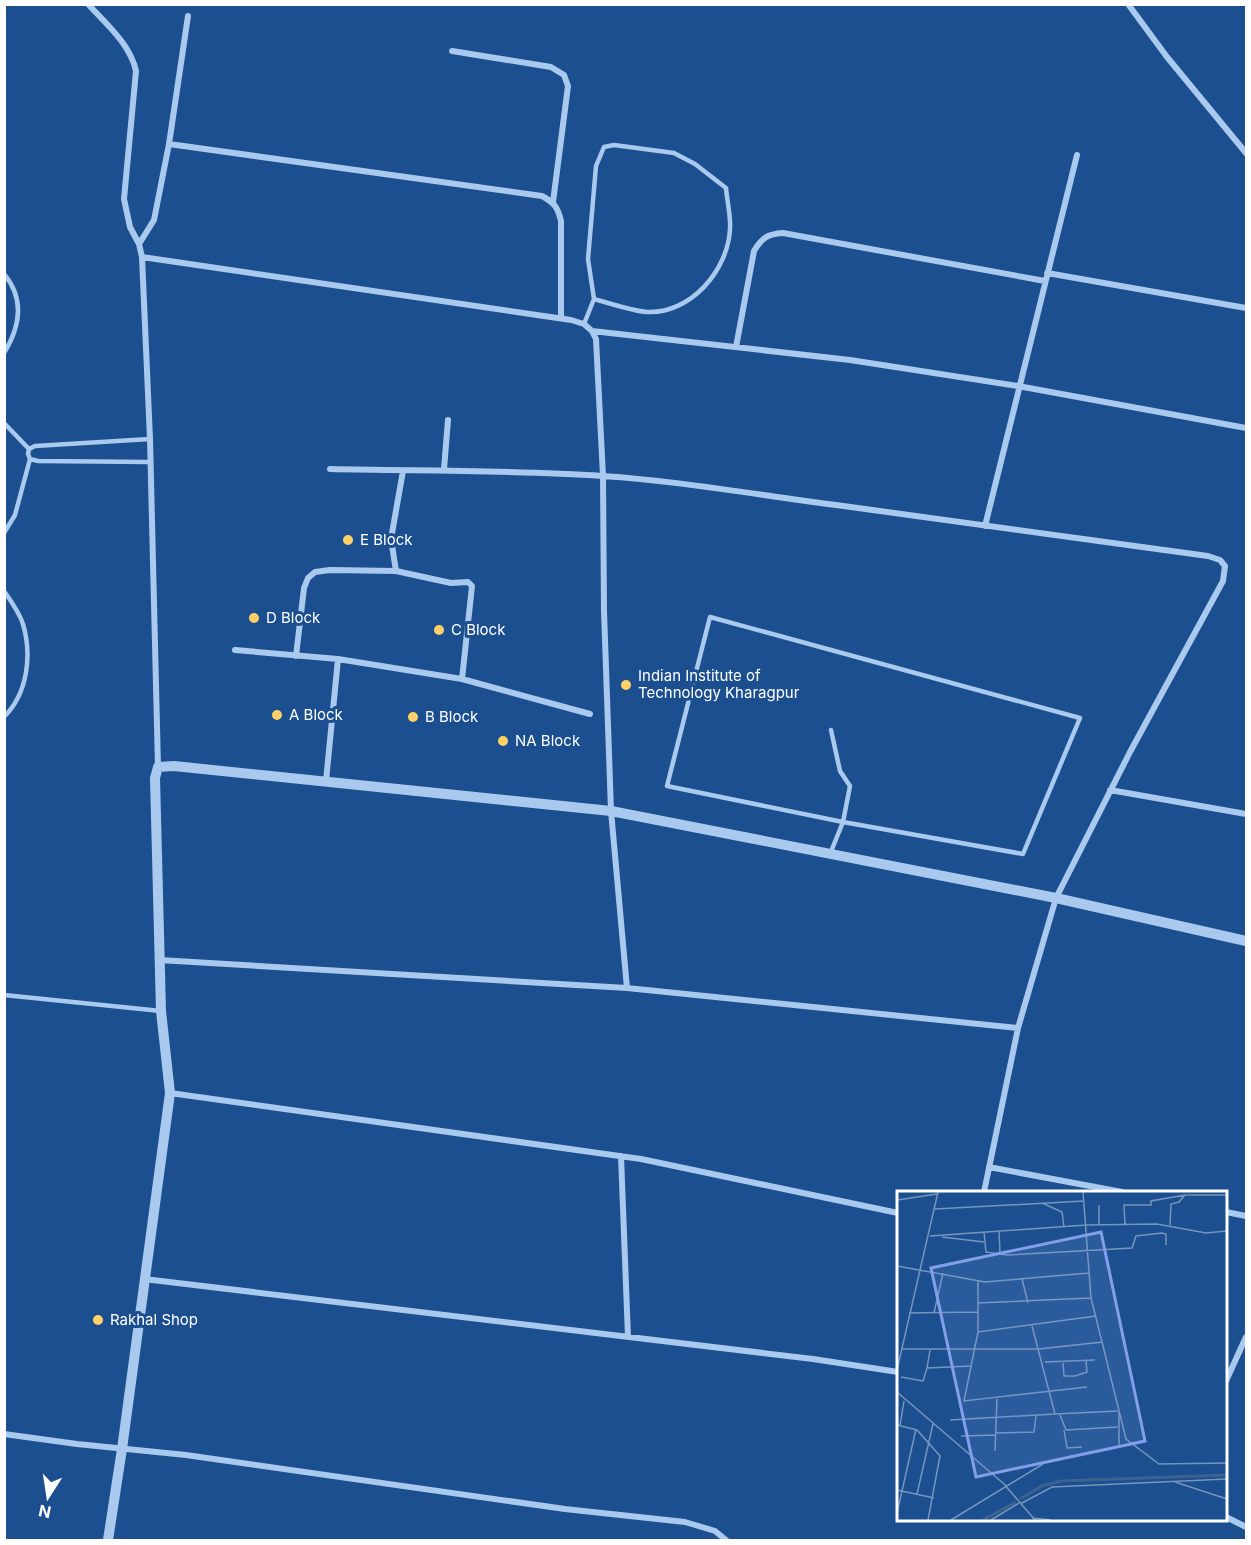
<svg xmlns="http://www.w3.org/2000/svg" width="1251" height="1545" font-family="Inter,sans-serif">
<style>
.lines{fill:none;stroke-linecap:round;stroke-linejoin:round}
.service{stroke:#a9c9ee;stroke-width:4.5}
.minor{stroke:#a9c9ee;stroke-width:6}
.tertiary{stroke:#a9c9ee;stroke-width:10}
.poi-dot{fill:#ffd166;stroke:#1b4f8f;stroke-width:2}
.labels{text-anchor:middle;stroke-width:6;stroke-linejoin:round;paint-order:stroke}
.poi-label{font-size:15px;fill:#fff;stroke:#1b4f8f;text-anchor:start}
.inset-river{fill:none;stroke:#3c6290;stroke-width:3}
.inset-road{fill:none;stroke:#7695bc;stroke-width:1.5}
.view{fill:#839eea;fill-opacity:0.15;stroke:#839eea;stroke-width:3}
.inset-edge{fill:none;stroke:#fff;stroke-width:3}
</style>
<rect width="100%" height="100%" fill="#1b4f8f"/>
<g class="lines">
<path class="service" d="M 4,274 C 25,299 20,327 4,353
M 584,324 L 594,299 L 588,259 L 596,166 L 604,147 L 614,145 L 674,153 L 695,164 L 726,188 C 727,201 731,216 730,229 C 728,270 691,314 647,312 C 632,311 609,303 594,299
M 4,423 L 29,449
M 150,439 L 35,446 L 29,449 L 28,454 L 30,459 L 38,461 L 150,462
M 4,533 L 15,515 L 30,459
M 4,591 C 11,601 19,612 23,624 C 32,655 28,693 4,717
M 710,617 L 1080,718 L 1023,854 L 843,822 L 667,786 Z
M 830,854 L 843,822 L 850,786 L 840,771 L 831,730
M 4,995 L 161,1011"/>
<path class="minor" d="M 88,4 C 107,25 130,44 136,71 L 124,199 L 130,227 L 139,244 L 142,257 L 150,439 L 158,767
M 1128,4 L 1167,57 L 1246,153
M 452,51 L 551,67 L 564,75 L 568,86 L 553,202
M 169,144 L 542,196 C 555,203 558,208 561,221 L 561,318
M 139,244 L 154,220 L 169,144 L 188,16
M 142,257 L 571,320 L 584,324 L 592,331 L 596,339 L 603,476 L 604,611 L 611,811 L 627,988
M 1047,273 L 1246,308
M 592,331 L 850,360 L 1018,386 L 1246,428
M 736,347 L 754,251 C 762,238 767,234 783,233 L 1045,281
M 330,469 C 421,471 511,470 602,476 C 680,481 758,495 836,505 C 960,522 1084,539 1208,556 L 1220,560 L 1225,566 L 1223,581 L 1130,752 L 1056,898 L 1018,1028
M 444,469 L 448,420
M 985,526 L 1077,155
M 396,571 L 391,539 L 403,471
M 235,650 L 338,659 L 462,679 L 590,714
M 296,656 L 304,588 L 308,578 L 315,572 L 330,570 L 396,571 L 451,583 L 468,582 L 472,586 L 462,679
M 326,781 L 338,659
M 1110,790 L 1246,814
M 159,960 L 627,988 L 1018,1028 L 984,1192
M 170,1093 L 641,1159 L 898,1213
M 621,1156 L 628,1337
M 989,1167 L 1122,1192
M 1226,1212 L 1246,1216
M 144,1279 L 813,1359 L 898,1372
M 1226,1381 L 1246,1337
M 4,1434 L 77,1444 L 186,1455 L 565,1509 L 685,1522 L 715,1531 L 726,1540
M 1226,1517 L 1246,1527"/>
<path class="tertiary" d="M 108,1540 L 122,1449 L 170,1093 L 161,1011 L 155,778 L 158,767 L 174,766 L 611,811 L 1056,898 L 1246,941"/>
</g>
<g class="poi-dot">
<circle cx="348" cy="540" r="6"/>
<circle cx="254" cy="618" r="6"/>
<circle cx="439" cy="630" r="6"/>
<circle cx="626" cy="685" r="6"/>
<circle cx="277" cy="715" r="6"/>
<circle cx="413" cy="717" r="6"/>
<circle cx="503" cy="741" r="6"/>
<circle cx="98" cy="1320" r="6"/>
</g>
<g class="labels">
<g class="poi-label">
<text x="360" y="545">E Block</text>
<text x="266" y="623">D Block</text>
<text x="451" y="635">C Block</text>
<text x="638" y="681">Indian Institute of<tspan x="638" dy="17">Technology Kharagpur</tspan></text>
<text x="289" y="720">A Block</text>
<text x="425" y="722">B Block</text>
<text x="515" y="746">NA Block</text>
<text x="110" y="1325">Rakhal Shop</text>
</g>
</g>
<g transform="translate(897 1191)">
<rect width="330" height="330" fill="#1b4f8f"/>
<path class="inset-river" d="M 123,308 L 145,295 L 164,290 L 330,284M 86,329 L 119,311"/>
<path class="inset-road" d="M 0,9 L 40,3M 145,12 L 165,21 L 167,36M 202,14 L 202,34M 38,18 L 187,10M 228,34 L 227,14 L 254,14 L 254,10 L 288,4M 273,34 L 274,13 L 282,11 L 288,4 L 330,4M 102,40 L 103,62M 87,41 L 89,61 L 110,64 L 235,57 L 239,45 L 265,42 L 269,43 L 269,54M 33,45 L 189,34 L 260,33 L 309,42 L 330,40M 45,46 L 87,51M 0,75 L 88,91 L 192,82M 125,88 L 131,112M 81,90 L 81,141 L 199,125M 81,112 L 194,107M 12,122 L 81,121M 37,122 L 46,82M 135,135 L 158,223 L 221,220M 81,141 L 67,210 L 190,196M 205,151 L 229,248 L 262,273 L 330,272M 5,158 L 142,158 L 205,151 L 194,107 L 186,1M 148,171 L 198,169M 166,172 L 167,185 L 178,185 L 190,181 L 189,170M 30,177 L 33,159M 0,179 L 41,1M 4,186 L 26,190 L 30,177 L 75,175M 0,201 L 107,293 L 138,329M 163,224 L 169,239 L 221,236M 53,229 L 158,223M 0,234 L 20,239 L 43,265 L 31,329M 3,234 L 7,210M 167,239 L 170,257 L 185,256M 99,242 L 137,241 L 139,225M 64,245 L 99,244M 222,254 L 222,221M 98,260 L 100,208M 278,291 L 330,308M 0,299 L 37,307M 20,303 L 36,233M 123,313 L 155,296 L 330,288M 0,322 L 19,238M 135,327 L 154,329M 54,329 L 146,273M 94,329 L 122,312"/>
<path class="view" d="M 204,41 L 248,250 L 79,286 L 34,77 Z"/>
<rect width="330" height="330" class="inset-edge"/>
</g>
<rect width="1251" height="1545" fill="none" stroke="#ffffff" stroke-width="12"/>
<g transform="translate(48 1497) rotate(192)" stroke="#1b4f8f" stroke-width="4.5" paint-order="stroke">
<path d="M0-4.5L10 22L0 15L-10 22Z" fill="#ffffff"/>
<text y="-9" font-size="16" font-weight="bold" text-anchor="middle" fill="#ffffff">N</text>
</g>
</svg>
